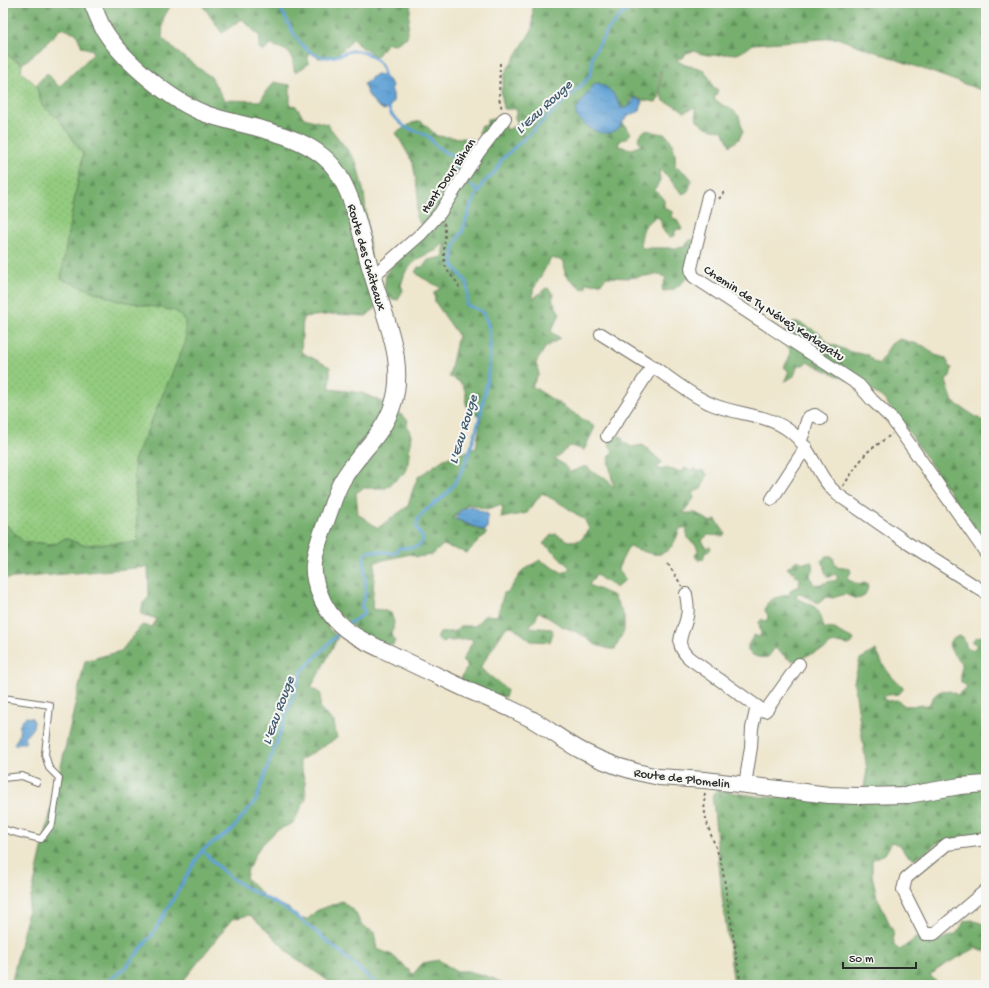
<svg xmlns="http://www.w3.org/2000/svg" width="989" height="988" font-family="'Gochi Hand',sans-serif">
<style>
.grass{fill:url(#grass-dots);stroke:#5f7b55}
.forest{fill:url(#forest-firs);stroke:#506d4c}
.water{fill:url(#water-ripples);stroke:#466680}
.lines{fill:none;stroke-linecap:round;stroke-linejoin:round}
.stream{stroke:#62a2d5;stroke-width:3}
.lane-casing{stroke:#6f6c64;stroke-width:8}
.street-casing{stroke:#6f6c64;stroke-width:14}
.secondary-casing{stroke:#6f6c64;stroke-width:18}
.path{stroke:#6f6c64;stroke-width:2;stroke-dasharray:3 3;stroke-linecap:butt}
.lane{stroke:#fff;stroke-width:6}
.street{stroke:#fff;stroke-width:12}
.secondary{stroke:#fff;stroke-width:16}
.labels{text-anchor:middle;stroke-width:4;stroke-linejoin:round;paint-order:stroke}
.street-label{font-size:13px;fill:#2b2b2b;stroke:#f6f6f2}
.water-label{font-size:14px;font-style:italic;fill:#415b6f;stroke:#f6f6f2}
</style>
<defs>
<pattern id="grass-dots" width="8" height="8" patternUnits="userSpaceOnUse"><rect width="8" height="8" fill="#93cb7f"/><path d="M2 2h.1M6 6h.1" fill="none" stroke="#7fae6e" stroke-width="1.8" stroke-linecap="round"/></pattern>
<pattern id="forest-firs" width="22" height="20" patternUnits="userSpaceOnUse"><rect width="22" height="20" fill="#76af6e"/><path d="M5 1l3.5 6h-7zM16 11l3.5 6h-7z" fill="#618f5b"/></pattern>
<pattern id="water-ripples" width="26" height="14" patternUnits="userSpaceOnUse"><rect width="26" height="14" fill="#62a2d5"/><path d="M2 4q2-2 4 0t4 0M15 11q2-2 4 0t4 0" fill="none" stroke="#5184ad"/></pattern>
</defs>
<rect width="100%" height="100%" fill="#f6f6f2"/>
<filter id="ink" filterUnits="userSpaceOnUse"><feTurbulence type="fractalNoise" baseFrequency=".025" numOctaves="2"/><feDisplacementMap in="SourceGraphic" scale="8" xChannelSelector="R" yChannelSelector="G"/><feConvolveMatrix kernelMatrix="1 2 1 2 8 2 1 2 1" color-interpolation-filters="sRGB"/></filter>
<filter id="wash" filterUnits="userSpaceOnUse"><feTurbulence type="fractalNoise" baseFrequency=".012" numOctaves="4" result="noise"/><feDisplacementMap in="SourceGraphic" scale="16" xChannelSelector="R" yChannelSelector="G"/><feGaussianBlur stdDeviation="0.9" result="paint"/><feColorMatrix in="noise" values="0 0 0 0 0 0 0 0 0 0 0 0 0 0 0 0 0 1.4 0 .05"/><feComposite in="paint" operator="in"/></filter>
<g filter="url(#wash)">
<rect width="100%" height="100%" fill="#eee6cd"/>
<path class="grass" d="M 3,52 L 22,64 L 21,72 L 36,85 L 42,105 L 58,118 L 83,154 L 69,228 L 61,279 L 116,300 L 176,311 L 185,321 L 186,341 L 134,461 L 138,542 L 83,545 L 65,538 L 56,544 L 24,542 L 6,525 L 3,525 Z"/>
<path class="forest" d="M 3,3 L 172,3 L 163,19 L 162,38 L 182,56 L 211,77 L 224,100 L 261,101 L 266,91 L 274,82 L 290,85 L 290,106 L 295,105 L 304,118 L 327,124 L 356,161 L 364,193 L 376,308 L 366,316 L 336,314 L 303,317 L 301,352 L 330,367 L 330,389 L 362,393 L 385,403 L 408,420 L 407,425 L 411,435 L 408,463 L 405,472 L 386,488 L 363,488 L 356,493 L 358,514 L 378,528 L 408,506 L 413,489 L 418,477 L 444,459 L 476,448 L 481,418 C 477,415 469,411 467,406 C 465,402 466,400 466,397 C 466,386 458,379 449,377 L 458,335 L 435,302 L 434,292 L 441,288 L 421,277 L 415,272 L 418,267 L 423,267 L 428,260 L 444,257 L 444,243 L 437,250 L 425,255 L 413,263 L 405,273 L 401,285 L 403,290 L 398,300 L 387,298 L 384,294 L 386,273 L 427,224 L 420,223 L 416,217 L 418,194 L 413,163 L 396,133 L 412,123 L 421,121 L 437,136 L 472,139 L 477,146 L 483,140 L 479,134 L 480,127 L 487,125 L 487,119 L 503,118 L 507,130 L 518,124 L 515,118 L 517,109 L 504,109 L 501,91 L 505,73 L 532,30 L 533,3 L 986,3 L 986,89 L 981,90 L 837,38 L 753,44 C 748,48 743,52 737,54 C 734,54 730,53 727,54 C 713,56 707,56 693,51 L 686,53 L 683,58 L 676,59 C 692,74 703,57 713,87 L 718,90 L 714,99 L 724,106 L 730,107 L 739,116 L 743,131 L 739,139 L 730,146 L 723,131 C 719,129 716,130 712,129 C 706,128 701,124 697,120 L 695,107 L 684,112 C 676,104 670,105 664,101 C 658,96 661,77 661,70 L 659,74 L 659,99 L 656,102 L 643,100 L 634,97 L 631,100 L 630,106 L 626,108 L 621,109 L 618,100 L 606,87 L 576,116 L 588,127 L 594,130 L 619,127 L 623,123 L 631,133 L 627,138 L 620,141 L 618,146 L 632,149 L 641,145 L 638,139 C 645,126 647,131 658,133 C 663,134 666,134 669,138 C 675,146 676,157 675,166 L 688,175 L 692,180 L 688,191 L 683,194 C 675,188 675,186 670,179 C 667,175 663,175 661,170 L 659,171 L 660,180 L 655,190 L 664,200 L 664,208 L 673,212 L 671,216 L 677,220 L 682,229 L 675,230 L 675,236 L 669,237 C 663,232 661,227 661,220 L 657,217 C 642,224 643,231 640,245 L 642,248 L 675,248 L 684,247 L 691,239 L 694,241 L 690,276 L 673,290 L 663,291 L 662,287 L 666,278 L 660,274 L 629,278 L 607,277 L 601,283 L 590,284 L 586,282 L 586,288 L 582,289 L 565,275 L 564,261 L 551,258 L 533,290 L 533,299 L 546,288 L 549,289 L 554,295 L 552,299 L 560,314 L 551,331 L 560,338 L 545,348 L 536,363 L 539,374 L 532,386 L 595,427 L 584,450 L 570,446 L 555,459 L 564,465 L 570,472 L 586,466 L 594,473 L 606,478 L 614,489 L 608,459 L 613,451 C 610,446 607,444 609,438 L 621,436 L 623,441 L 631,447 L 643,445 L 662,462 L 657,468 L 662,470 L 665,468 L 682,472 L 685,468 L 692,470 L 695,468 L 698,472 L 702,470 L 707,474 L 705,481 L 701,489 L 694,492 L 693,495 L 694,498 L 683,513 L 696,513 L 711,522 L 716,520 L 725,533 L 723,536 L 708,535 L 702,540 L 706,548 L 710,546 L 711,549 L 708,552 L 705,552 L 703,559 L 698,560 L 695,556 L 698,550 L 696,545 L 688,539 L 686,528 L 680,528 C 677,538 672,551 660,554 C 653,556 637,549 629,546 L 618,568 L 625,580 L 616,588 L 602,579 L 596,574 L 589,585 L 614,596 L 624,616 L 624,631 L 615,649 L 609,649 L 596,645 L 579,633 L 561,626 L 538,611 L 536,619 L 529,627 L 552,629 L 553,633 L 550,642 L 531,641 L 512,626 L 506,627 L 480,668 L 505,688 L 507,691 L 505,697 L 499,696 L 460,680 L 468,666 L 462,661 L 473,641 L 472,639 L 451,641 L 447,639 L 445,642 L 442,643 L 437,637 L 440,633 L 456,631 L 460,626 L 475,626 L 485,615 L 497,616 L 504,593 L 508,592 L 523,570 L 540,560 L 563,573 L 570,568 L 551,549 L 543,544 L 551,535 L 556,534 L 569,541 L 581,540 L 589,529 L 585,520 L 563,505 L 542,493 L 527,513 L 501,518 L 503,507 L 499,505 L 487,509 L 469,504 L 460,510 L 453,518 L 487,533 L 467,553 L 443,545 L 432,555 L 417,557 L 410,554 L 375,562 L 372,609 L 382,610 L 391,613 L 394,622 L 392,637 L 395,641 L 393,645 C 369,644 356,631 341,615 L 327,627 L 338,637 C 329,654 321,671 311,687 L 321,694 L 320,709 L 334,722 L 337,738 L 299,761 L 305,781 L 306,799 L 293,823 L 276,831 L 259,848 L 248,869 L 246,878 L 268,900 L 288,908 L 300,919 L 308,919 L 316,911 L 342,901 L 355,912 L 362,926 L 374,932 L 377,949 L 392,955 L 413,974 L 423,963 L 439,960 L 455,971 L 468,971 L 482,975 L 495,979 L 504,985 L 332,985 L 327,980 L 290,954 L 269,932 L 250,915 L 232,919 L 180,985 L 11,985 L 85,661 L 121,651 L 142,625 L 152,627 L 157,619 L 141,614 L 143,603 L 149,597 L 148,567 L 3,579 L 3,525 L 6,524 L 24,542 L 56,544 L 65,538 L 83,545 L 138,542 L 134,461 L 186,341 L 185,321 L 176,311 L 116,300 L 61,279 L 69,228 L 83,154 L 58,118 L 42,105 L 36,85 L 47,73 L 59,87 L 93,54 L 93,50 L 82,47 L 76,33 L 61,28 L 41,49 L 22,64 L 3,52 Z
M 201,3 L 411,3 L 407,37 L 396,44 L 387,43 L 376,57 L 357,44 L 353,38 L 348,45 L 334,57 L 319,58 L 310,53 L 308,53 L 308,64 L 303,68 L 295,72 L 294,70 C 292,51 289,51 271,45 L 264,51 L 259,48 L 260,37 L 242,19 L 222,33 Z
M 798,322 L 821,334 L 828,343 L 851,352 L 868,355 L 873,361 L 879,364 L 891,344 L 900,339 L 924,346 L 935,355 L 945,358 L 948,362 L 948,366 L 952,368 L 950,376 L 946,381 L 953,402 L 986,423 L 986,546 L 911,435 L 883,398 L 872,391 L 807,362 L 803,365 L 798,365 L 794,376 L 784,382 L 789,372 L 784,367 L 789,358 L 790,349 L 780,341 L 789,324 Z
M 826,556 L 832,556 C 834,558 834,564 836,566 C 839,569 846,567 850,569 L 851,572 L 847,579 L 859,585 L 864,583 L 867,584 L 868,588 C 863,602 857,600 845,594 L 833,598 L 826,597 L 819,603 L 800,594 L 798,594 L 796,598 L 814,606 L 820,614 L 824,628 L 835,629 L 841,633 L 854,639 L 852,643 L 848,645 L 838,643 L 831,644 L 825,649 L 808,655 L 798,661 L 794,661 L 787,658 L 775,648 L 768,657 C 760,658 755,658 748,651 L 748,645 L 754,635 L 759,637 L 761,634 L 759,622 L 762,619 L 765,621 L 767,620 L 768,615 L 765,611 C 767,596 779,598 790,594 L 790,591 L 793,588 L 799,587 L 800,579 L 794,575 L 796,571 L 791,572 L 787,568 L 797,560 L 804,563 L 811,561 L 814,569 L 810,574 L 813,584 C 823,586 827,580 835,581 L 838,577 L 834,574 L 831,577 L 827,577 L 825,572 L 825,566 L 821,561 Z
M 960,636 L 963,637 L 967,648 L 973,650 L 977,645 L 972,642 L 975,638 L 981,636 L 986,639 L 986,833 L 964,836 L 937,843 L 928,851 L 914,859 L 905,854 L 901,846 L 892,842 L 885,854 L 872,860 L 872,875 L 877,897 L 893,931 L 894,946 L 900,950 L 917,937 L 939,940 L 956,934 L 965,921 L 972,920 L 986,925 L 986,951 L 976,948 L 944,965 L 930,975 L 939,985 L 734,985 L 722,895 L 714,810 L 712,796 L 717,790 L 761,797 L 862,799 L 867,770 L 854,682 L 860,659 L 876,650 C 883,666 890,677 904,688 L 899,694 L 887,695 L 883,699 L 888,701 L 897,700 L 905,706 L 929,705 C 935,691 944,686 957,695 L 968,687 L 961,682 L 961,663 C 953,654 940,640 960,636 Z"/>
<path class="water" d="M 376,74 C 383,74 389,80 392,85 L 391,89 C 396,98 393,107 384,110 C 374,105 366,94 364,84 Z
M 595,83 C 608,84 617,97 621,108 C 630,109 631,105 634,98 L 642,101 L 640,111 C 636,113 629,115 626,118 C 623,120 622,125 619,128 C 604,141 587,127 576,116 L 576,110 Z
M 470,506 L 488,514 L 487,529 L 485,531 L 456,519 C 457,511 463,509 470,506 Z
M 26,717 L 32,718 C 37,726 30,731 25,737 L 24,739 L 26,741 L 25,743 L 20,743 L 16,746 L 14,744 C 15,741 18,739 19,735 C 20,727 18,722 26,717 Z"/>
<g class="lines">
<path class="stream" d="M 277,3 C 288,19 294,43 312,53 C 316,55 322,57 327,57 C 335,58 343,53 351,51 C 362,49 380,58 383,70 C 384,73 383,76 383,79
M 387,105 L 392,115 L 405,127 L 419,132 L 429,137 L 435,145 L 445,152 L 462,159 L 463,163 L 457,169
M 471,185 L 479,192
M 348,624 L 364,614 L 364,610 L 361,606 L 366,592 L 364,557 L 367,552 L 371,551 L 395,553 L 399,548 C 409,546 420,551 423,539 C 420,532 414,528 418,520 C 421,512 437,502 444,496 C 450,491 455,483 459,476 C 475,449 504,338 482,312 C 479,309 470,307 466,305 L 468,295 L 467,283 L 453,265 L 453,250 L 457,240 L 462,232 L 471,205 L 483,183 L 495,172 L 502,159 L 582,85 L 590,75 L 592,67 L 592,56 L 607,31 L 622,14 L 634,6 L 647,3
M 202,850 C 212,860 221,871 233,879 C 250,892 271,899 289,911 C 321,933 348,961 378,985
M 104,985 L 126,967 L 152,935 L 202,850 L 231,831 L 256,800 L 299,679 L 303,670 L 341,631"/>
</g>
</g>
<g filter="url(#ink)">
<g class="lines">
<g class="lane-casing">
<path id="lane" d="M 3,698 L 50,705 L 45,754 L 49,768 L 59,778 L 52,824 L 41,839 L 16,833 L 3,829
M 3,778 L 22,776 L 37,782"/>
</g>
<g class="street-casing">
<path id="street" d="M 708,196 L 691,268 L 692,274 L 694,277 L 859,385 L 872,400 L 892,419 L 986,553
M 372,277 L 421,234 L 440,213 L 479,152 L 505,118
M 601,334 C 620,346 639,358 658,370 C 675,382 691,395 709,403 C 734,415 764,413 787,429 C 814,448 815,475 837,494 L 906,542 L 986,593
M 607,436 L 652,367
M 800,440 C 806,433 804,424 809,417 L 815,415 L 821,419
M 772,499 L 806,447
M 686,594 C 687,601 689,609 687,616 C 684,634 672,642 689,658 L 762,710 L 765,711 L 767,709 L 799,664
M 745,785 L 751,747 L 752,728 L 757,706
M 986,839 L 947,844 L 906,878 L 903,890 L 925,934 L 934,934 L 986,890"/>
</g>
<g class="secondary-casing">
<path id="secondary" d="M 92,3 C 96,12 99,21 104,30 C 123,61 171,101 206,114 C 248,129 314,132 339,175 C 357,205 362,241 372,274 C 380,302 392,330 396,358 C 398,373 398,389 393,404 C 384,435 357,454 342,481 C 335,493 332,506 327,519 C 322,533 315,548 314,563 C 313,573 315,583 319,592 C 332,630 362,640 396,656 C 420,668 445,679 470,691 C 491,700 513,709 533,720 C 550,730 565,742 582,751 C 607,764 632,772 659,777 L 705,780 L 829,795 L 858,796 L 908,795 L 960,786 L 986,784"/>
</g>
<path class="path" d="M 500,63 L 499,98 L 502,109
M 719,199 L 724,192
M 444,223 C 447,236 442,251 445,264 C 447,275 459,280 460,291
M 843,486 L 866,453 L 892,434
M 668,564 L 682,586
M 705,793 C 701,822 715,839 722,866 L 741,985"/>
<use href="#lane" class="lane"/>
<use href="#street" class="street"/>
<use href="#secondary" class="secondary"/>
</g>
</g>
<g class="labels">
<g class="street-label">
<text transform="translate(447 175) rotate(-56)" y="5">Hent Dour Bihan</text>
<text transform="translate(368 257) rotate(74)" y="5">Route des Châteaux</text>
<text transform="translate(775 312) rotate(33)" y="5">Chemin de Ty Névez Kerlagatu</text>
<text transform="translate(682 777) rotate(7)" y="5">Route de Plomelin</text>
</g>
<g class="water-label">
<text transform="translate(543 106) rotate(-43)" y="5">L'Eau Rouge</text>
<text transform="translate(462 429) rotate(-73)" y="5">L'Eau Rouge</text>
<text transform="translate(277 710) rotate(-70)" y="5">L'Eau Rouge</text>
</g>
</g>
<rect width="989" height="988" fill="none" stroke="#f6f6f2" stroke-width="16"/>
<path d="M843 962v6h73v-6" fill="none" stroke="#2b2b2b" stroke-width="2"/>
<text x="849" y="962" font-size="12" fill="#2b2b2b" stroke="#f6f6f2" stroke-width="3" paint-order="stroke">50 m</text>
</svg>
